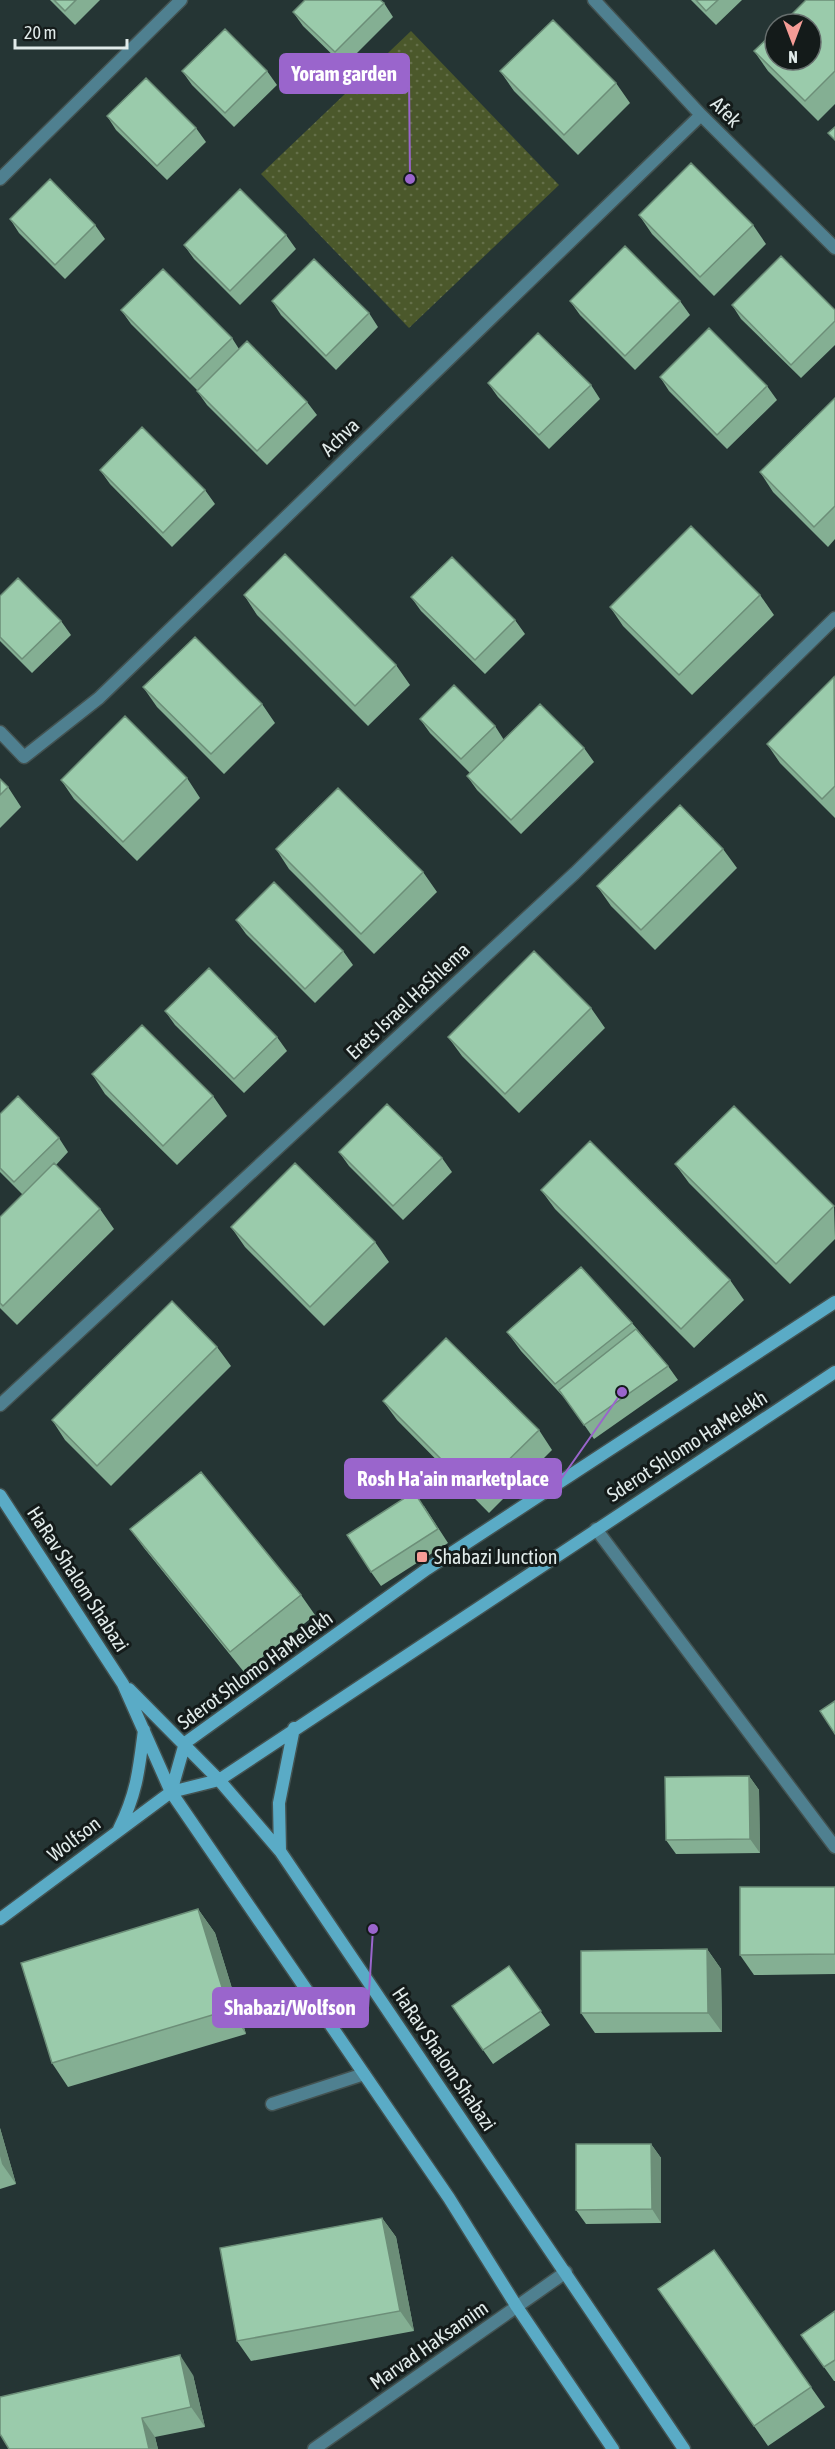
<svg xmlns="http://www.w3.org/2000/svg" width="835" height="2449" font-family="'Asap Condensed',sans-serif">
<style>
.grass{fill:url(#grass-dots)}
.lines{fill:none;stroke-linecap:round;stroke-linejoin:round}
.lane-casing{stroke:#435251;stroke-width:15}
.street-casing{stroke:#435251;stroke-width:15}
.secondary-casing{stroke:#435251;stroke-width:15}
.lane{stroke:#4f8090;stroke-width:12}
.street{stroke:#4f8090;stroke-width:12}
.secondary{stroke:#5aabc6;stroke-width:12}
.wall{fill:#84af93}
.shaded-wall{fill:#6c8e78}
.building{fill:#9acbab;stroke:#6c8e78;stroke-width:1.5}
.poi-dot{fill:#f59c96;stroke:#141b1a;stroke-width:2}
.labels{text-anchor:middle;stroke-width:6;stroke-linejoin:round;paint-order:stroke}
.street-label{font-size:20px;fill:#e1ebea;stroke:#141b1a}
.poi-label{font-size:20px;fill:#e1ebea;stroke:#141b1a;text-anchor:start}
.leader{fill:none;stroke:#9a65cc;stroke-width:2}
.callout-dot{fill:#9a65cc;stroke:#141b1a;stroke-width:2}
.callout{fill:#9a65cc;stroke:#9a65cc;stroke-width:2}
.callout-label{font-size:21px;text-anchor:middle;font-weight:bold;fill:#fff}
</style>
<defs>
<pattern id="grass-dots" width="8" height="8" patternUnits="userSpaceOnUse" patternTransform="scale(1.5)"><rect width="8" height="8" fill="#4b582b"/><path d="M2 2h.1M6 6h.1" fill="none" stroke="#65704a" stroke-width="1.8" stroke-linecap="round"/></pattern>
</defs>
<rect width="100%" height="100%" fill="#253534"/>
<path class="grass" d="M 411,31 L 559,185 L 409,328 L 261,174 Z"/>
<g class="lines">
<g class="lane-casing">
<path id="lane" d="M 272,2104 L 364,2074"/>
</g>
<g class="street-casing">
<path id="street" d="M 594,0 L 701,115 L 835,248
M 0,179 L 181,0
M 0,732 L 24,757 L 99,698 L 701,115
M 0,1405 L 575,873 L 835,618
M 596,1529 L 835,1847
M 314,2449 L 566,2272"/>
</g>
<g class="secondary-casing">
<path id="secondary" d="M 0,1495 L 123,1684 L 171,1792 L 449,2198 L 517,2307 L 613,2449
M 129,1689 L 219,1780 L 280,1851 L 684,2449
M 171,1792 L 185,1743 L 427,1569 L 835,1302
M 119,1829 C 137,1793 139,1769 144,1730
M 280,1851 L 279,1803 L 294,1728
M 0,1919 L 171,1792 L 219,1780 L 835,1372"/>
</g>
<use href="#lane" class="lane"/>
<use href="#street" class="street"/>
<use href="#secondary" class="secondary"/>
</g>
<path class="wall" d="M 50,0 L 100,0 L 75,25 Z
M 691,0 L 742,0 L 716,25 Z
M 835,0 L 835,104 L 818,121 L 768,71 L 754,51 Z
M 384,3 L 393,17 L 344,66 L 303,26 L 293,12 Z
M 182,71 L 267,71 L 277,85 L 234,127 L 192,85 Z
M 500,71 L 616,83 L 630,103 L 578,155 L 514,91 Z
M 107,116 L 196,128 L 206,142 L 167,180 L 116,130 Z
M 639,215 L 753,225 L 766,244 L 714,296 L 652,234 Z
M 10,219 L 95,225 L 105,239 L 65,279 L 19,233 Z
M 286,235 L 296,249 L 240,305 L 194,259 L 184,245 Z
M 272,301 L 369,313 L 378,327 L 336,370 L 281,315 Z
M 570,301 L 680,301 L 690,315 L 635,370 L 580,315 Z
M 732,305 L 835,310 L 835,345 L 801,378 L 741,319 Z
M 121,310 L 232,338 L 239,349 L 307,402 L 317,415 L 267,465 L 207,405 L 197,391 L 198,391 L 131,324 Z
M 660,377 L 767,386 L 777,400 L 727,449 L 669,391 Z
M 488,383 L 591,385 L 600,399 L 549,449 L 498,397 Z
M 835,398 L 835,539 L 828,547 L 773,492 L 760,472 Z
M 100,470 L 205,490 L 215,504 L 172,547 L 110,484 Z
M 244,595 L 396,665 L 410,685 L 368,726 L 257,615 Z
M 760,595 L 774,615 L 692,695 L 623,626 L 610,607 Z
M 0,596 L 61,621 L 71,635 L 32,673 L 0,641 Z
M 411,597 L 515,620 L 525,634 L 485,674 L 421,611 Z
M 835,677 L 835,818 L 780,763 L 767,744 Z
M 143,687 L 262,704 L 275,723 L 224,774 L 157,707 Z
M 420,719 L 495,726 L 504,740 L 584,748 L 594,762 L 521,834 L 477,790 L 467,776 L 470,773 L 430,733 Z
M 187,778 L 200,798 L 137,861 L 74,799 L 61,780 Z
M 0,779 L 8,787 L 21,807 L 0,828 Z
M 276,849 L 423,872 L 437,892 L 374,954 L 289,869 Z
M 723,849 L 737,868 L 655,950 L 611,906 L 597,886 Z
M 236,920 L 343,951 L 353,965 L 315,1003 L 246,934 Z
M 591,1008 L 605,1028 L 519,1113 L 462,1056 L 448,1037 Z
M 165,1011 L 277,1037 L 287,1051 L 244,1093 L 175,1025 Z
M 92,1074 L 213,1096 L 227,1116 L 177,1165 L 105,1094 Z
M 0,1114 L 59,1138 L 68,1152 L 56,1165 L 100,1209 L 114,1229 L 17,1325 L 0,1308 L 0,1217 L 23,1195 L 0,1172 Z
M 339,1152 L 442,1158 L 452,1172 L 403,1220 L 349,1166 Z
M 675,1164 L 834,1206 L 835,1239 L 790,1284 L 689,1183 Z
M 541,1190 L 730,1280 L 744,1300 L 694,1348 L 555,1209 Z
M 231,1227 L 375,1242 L 389,1262 L 324,1326 L 245,1247 Z
M 632,1323 L 668,1366 L 678,1380 L 594,1439 L 569,1403 L 521,1351 L 507,1332 Z
M 217,1347 L 231,1366 L 111,1486 L 65,1440 L 52,1420 Z
M 383,1401 L 539,1430 L 552,1450 L 489,1513 L 397,1420 Z
M 424,1506 L 448,1543 L 381,1586 L 371,1572 Z
M 130,1529 L 301,1595 L 315,1615 L 244,1672 L 144,1548 Z
M 749,1776 L 759,1790 L 760,1853 L 676,1854 L 666,1840 Z
M 835,1887 L 835,1974 L 754,1975 L 740,1955 Z
M 198,1909 L 215,1933 L 246,2034 L 68,2087 L 52,2063 Z
M 707,1949 L 721,1969 L 722,2032 L 595,2033 L 581,2013 Z
M 509,1966 L 550,2025 L 493,2064 L 452,2006 Z
M 0,2128 L 16,2184 L 0,2189 Z
M 651,2144 L 661,2158 L 661,2223 L 586,2224 L 576,2210 Z
M 382,2218 L 396,2237 L 414,2331 L 251,2361 L 237,2341 Z
M 714,2250 L 825,2407 L 768,2446 L 658,2289 Z
M 835,2311 L 835,2381 L 834,2381 L 801,2335 Z
M 193,2375 L 205,2427 L 155,2437 L 158,2449 L 9,2449 Z"/>
<path class="shaded-wall" d="M 749,1776 L 759,1790 L 760,1853 L 750,1839 Z
M 198,1909 L 215,1933 L 246,2034 L 229,2010 Z
M 707,1949 L 721,1969 L 722,2032 L 708,2013 Z
M 0,2128 L 16,2184 L 2,2164 L 0,2156 Z
M 651,2144 L 661,2158 L 661,2223 L 652,2209 Z
M 382,2218 L 396,2237 L 414,2331 L 400,2311 Z
M 180,2355 L 193,2375 L 205,2427 L 191,2407 Z
M 142,2418 L 155,2437 L 158,2449 L 149,2449 Z"/>
<path class="building" d="M 54,0 L 76,0 L 65,11 Z
M 305,0 L 380,0 L 384,3 L 335,52 L 293,12 Z
M 696,0 L 718,0 L 706,11 Z
M 806,0 L 835,0 L 835,71 L 805,101 L 754,51 L 775,31 L 775,60 L 811,60 L 811,24 L 782,24 Z
M 553,20 L 616,83 L 564,135 L 500,71 Z
M 225,29 L 267,71 L 225,113 L 182,71 Z
M 146,78 L 196,128 L 157,166 L 107,116 Z
M 835,127 L 835,140 L 828,133 Z
M 691,163 L 753,225 L 700,277 L 639,215 Z
M 50,179 L 95,225 L 55,265 L 10,219 Z
M 240,189 L 286,235 L 230,291 L 184,245 Z
M 625,246 L 680,301 L 625,356 L 570,301 Z
M 781,256 L 835,310 L 835,321 L 791,365 L 732,305 Z
M 314,259 L 369,313 L 326,356 L 272,301 Z
M 163,269 L 232,338 L 190,379 L 121,310 Z
M 709,328 L 767,386 L 717,435 L 660,377 Z
M 538,333 L 591,385 L 539,435 L 488,383 Z
M 247,341 L 307,402 L 257,451 L 197,391 Z
M 835,398 L 835,506 L 814,527 L 760,472 Z
M 142,427 L 205,490 L 163,533 L 100,470 Z
M 691,526 L 760,595 L 679,675 L 610,607 Z
M 285,554 L 396,665 L 355,706 L 244,595 Z
M 452,557 L 515,620 L 475,660 L 411,597 Z
M 18,578 L 61,621 L 22,659 L 0,637 L 0,596 Z
M 195,637 L 262,704 L 211,754 L 143,687 Z
M 834,677 L 835,786 L 822,799 L 767,744 Z
M 454,685 L 495,726 L 461,759 L 420,719 Z
M 540,704 L 584,748 L 511,820 L 467,776 Z
M 125,716 L 187,778 L 123,842 L 61,780 Z
M 0,779 L 8,787 L 0,795 Z
M 338,788 L 423,872 L 361,934 L 276,849 Z
M 680,805 L 723,849 L 641,930 L 597,886 Z
M 274,882 L 343,951 L 305,989 L 236,920 Z
M 534,951 L 591,1008 L 505,1094 L 448,1037 Z
M 209,968 L 277,1037 L 234,1079 L 165,1011 Z
M 142,1025 L 213,1096 L 163,1146 L 92,1074 Z
M 18,1096 L 59,1138 L 14,1182 L 0,1168 L 0,1114 Z
M 387,1104 L 442,1158 L 393,1206 L 339,1152 Z
M 734,1106 L 834,1206 L 776,1264 L 675,1164 Z
M 590,1141 L 730,1280 L 681,1329 L 541,1190 Z
M 54,1163 L 100,1209 L 3,1306 L 0,1303 L 0,1217 Z
M 295,1163 L 375,1242 L 310,1307 L 231,1227 Z
M 581,1267 L 632,1323 L 555,1384 L 507,1332 Z
M 172,1301 L 217,1347 L 97,1466 L 52,1420 Z
M 636,1329 L 668,1366 L 584,1425 L 559,1390 Z
M 446,1338 L 539,1430 L 475,1493 L 383,1401 Z
M 201,1472 L 301,1595 L 230,1652 L 130,1529 Z
M 414,1492 L 438,1529 L 371,1572 L 347,1535 Z
M 835,1701 L 835,1734 L 820,1711 Z
M 749,1776 L 750,1839 L 666,1840 L 665,1777 Z
M 740,1887 L 835,1887 L 835,1954 L 740,1955 Z
M 198,1909 L 229,2010 L 52,2063 L 21,1963 Z
M 707,1949 L 708,2013 L 581,2013 L 581,1951 Z
M 509,1966 L 541,2011 L 483,2050 L 452,2006 Z
M 576,2144 L 651,2144 L 652,2209 L 576,2210 Z
M 382,2218 L 400,2311 L 237,2341 L 220,2248 Z
M 714,2250 L 811,2387 L 754,2426 L 658,2289 Z
M 835,2311 L 835,2360 L 824,2367 L 801,2335 Z
M 180,2355 L 191,2407 L 142,2418 L 149,2449 L 9,2449 L 0,2434 L 0,2397 Z"/>
<rect class="poi-dot" x="416" y="1551" width="12" height="12" rx="3"/>
<g class="labels">
<g class="street-label">
<text transform="translate(726 112) rotate(45)" y="7">Afek</text>
<text transform="translate(340 437) rotate(-44)" y="7">Achva</text>
<text transform="translate(408 1001) rotate(-43)" y="7">Erets Israel HaShlema</text>
<text transform="translate(687 1446) rotate(-33)" y="7">Sderot Shlomo HaMelekh</text>
<text transform="translate(78 1579) rotate(57)" y="7">HaRav Shalom Shabazi</text>
<text transform="translate(255 1670) rotate(-36)" y="7">Sderot Shlomo HaMelekh</text>
<text transform="translate(74 1839) rotate(-37)" y="7">Wolfson</text>
<text transform="translate(444 2059) rotate(56)" y="7">HaRav Shalom Shabazi</text>
<text transform="translate(429 2345) rotate(-35)" y="7">Marvad HaKsamim</text>
</g>
<g class="poi-label">
<text x="434" y="1564">Shabazi Junction</text>
</g>
</g>
<path class="leader" d="M410 179L409 74M622 1392L561 1479M373 1929L368 2008"/>
<g class="callout-dot">
<circle cx="410" cy="179" r="6"/>
<circle cx="622" cy="1392" r="6"/>
<circle cx="373" cy="1929" r="6"/>
</g>
<g class="callout">
<rect x="280" y="54" width="129" height="39" rx="6"/>
<rect x="345" y="1459" width="216" height="39" rx="6"/>
<rect x="213" y="1988" width="155" height="39" rx="6"/>
</g>
<g class="callout-label">
<text x="344" y="81">Yoram garden</text>
<text x="453" y="1486">Rosh Ha'ain marketplace</text>
<text x="290" y="2015">Shabazi/Wolfson</text>
</g>
<g transform="translate(793 42) rotate(180)"><circle r="28" fill="#141b1a" stroke="#666e6d" stroke-width="1.5"/>
<path d="M0-4.5L10 22L0 15L-10 22Z" fill="#f59c96"/>
<text y="-9" font-size="16" font-weight="bold" text-anchor="middle" fill="#e1ebea">N</text>
</g>
<path d="M15 39v9h112v-9" fill="none" stroke="#e1ebea" stroke-width="3"/>
<text x="24" y="39" font-size="18" fill="#e1ebea" stroke="#141b1a" stroke-width="4.5" paint-order="stroke">20 m</text>
</svg>
